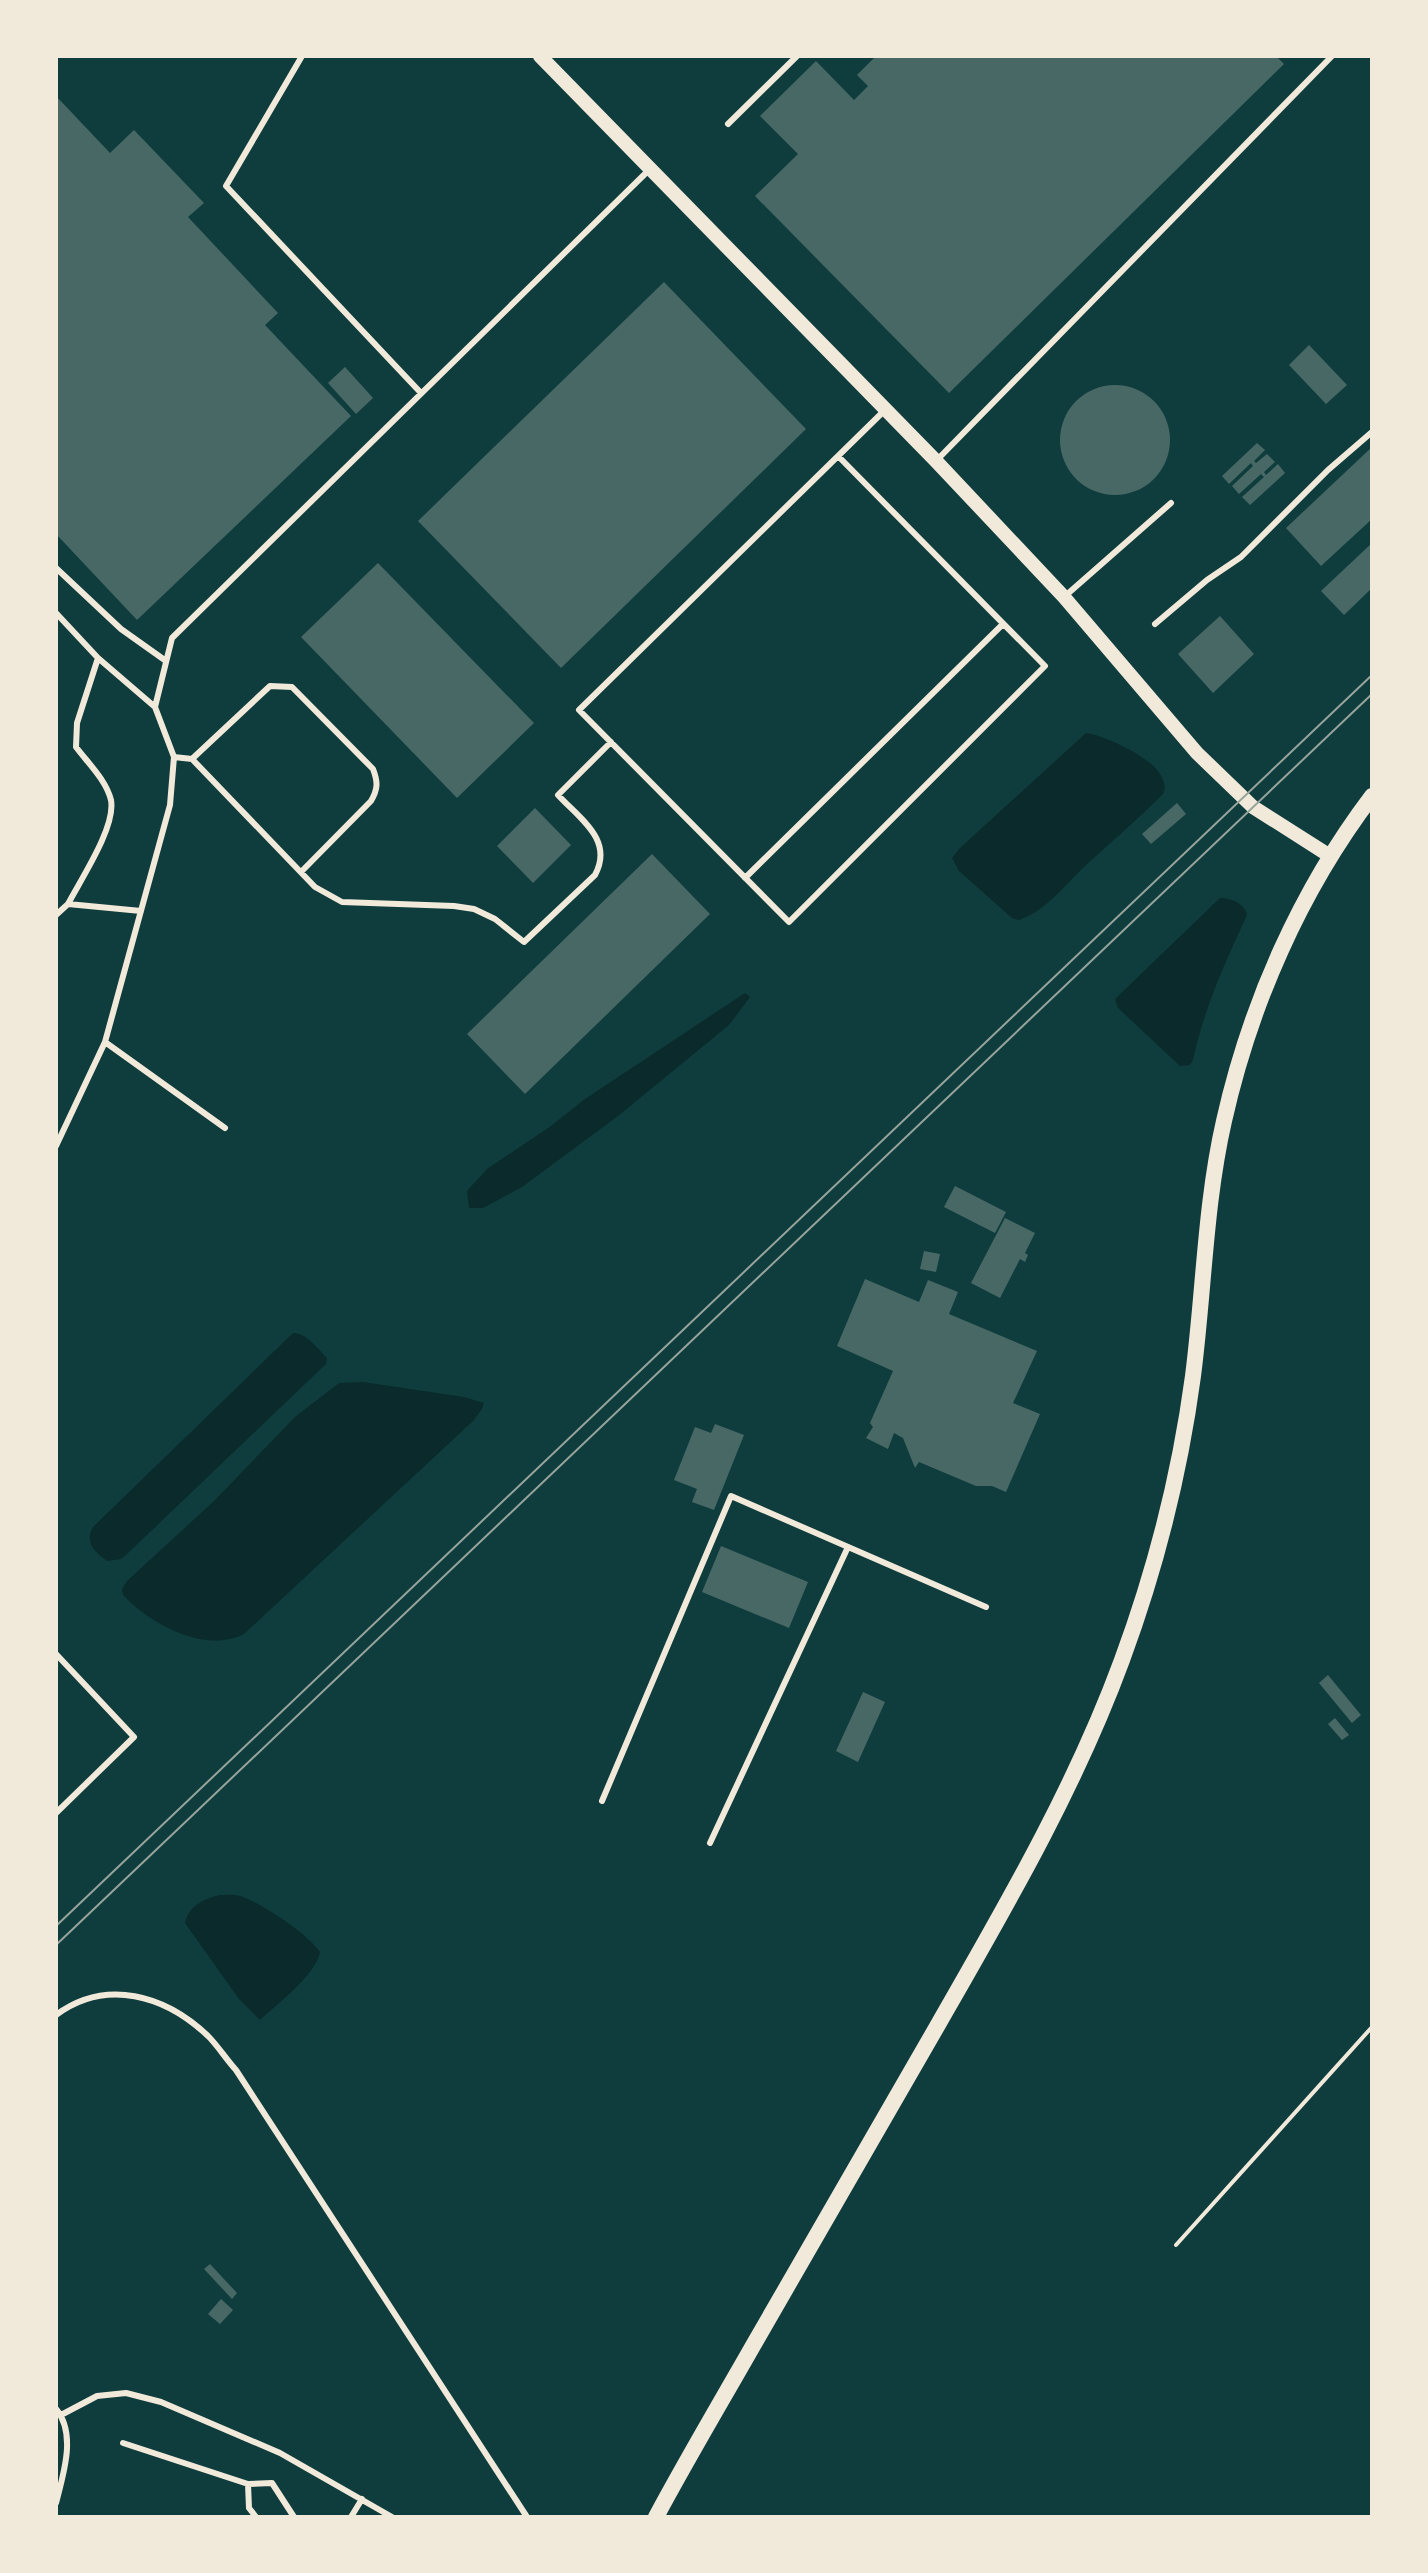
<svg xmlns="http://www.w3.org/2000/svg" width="1428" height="2573" font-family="'Open Sans',sans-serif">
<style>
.water{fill:#0a2a2b}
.building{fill:#486865}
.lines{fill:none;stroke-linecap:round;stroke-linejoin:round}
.path{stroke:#f1e9da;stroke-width:4}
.service{stroke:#f1e9da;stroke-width:6}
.tertiary{stroke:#f1e9da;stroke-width:14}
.secondary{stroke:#f1e9da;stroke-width:16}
.tram{stroke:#97a49c;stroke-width:2}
</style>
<rect width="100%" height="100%" fill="#0f3d3e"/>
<path class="water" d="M 1086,733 C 1104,735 1147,756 1158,771 C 1162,776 1164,782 1165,788 L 1163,794 C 1138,819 1111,842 1085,866 C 1064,886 1047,910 1019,920 L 1012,918 L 959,871 L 952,858 L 960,848 Z
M 1220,898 C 1232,898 1245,904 1247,915 C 1225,962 1204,1009 1193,1060 L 1190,1065 L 1180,1066 L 1118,1008 L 1115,999 Z
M 745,993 L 750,997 L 729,1025 L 618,1116 L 522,1187 L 483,1208 L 469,1208 L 467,1191 L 487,1169 L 551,1126 L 585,1099 Z
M 293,1333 C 307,1333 318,1349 327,1358 L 326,1364 L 127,1554 L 121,1559 L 107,1561 C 95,1552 84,1543 93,1527 Z
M 363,1382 L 464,1397 L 484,1403 L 482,1409 L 473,1421 L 244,1634 C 205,1654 150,1624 123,1595 L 122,1589 L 127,1581 L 214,1501 L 295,1417 L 339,1383 Z
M 220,1895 C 226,1895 234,1894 240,1896 C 262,1903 308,1934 320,1952 C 316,1975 277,2004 260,2020 L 239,1999 L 185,1923 C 189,1905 204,1899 220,1895 Z"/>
<path class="building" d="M 876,56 L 1276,56 L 1284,64 L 949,393 L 755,196 L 798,154 L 760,116 L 816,61 L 854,100 L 868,86 L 857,75 Z
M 56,96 L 110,153 L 134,130 L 204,203 L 188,217 L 278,313 L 265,325 L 351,416 L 137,620 L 56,534 Z
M 664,282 L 806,429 L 561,668 L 418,521 Z
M 1309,345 L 1347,385 L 1326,404 L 1289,365 Z
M 345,367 L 373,398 L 356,414 L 328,383 Z
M1060 440a55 55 0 1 1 110 0a55 55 0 1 1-110 0Z
M 1257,443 L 1265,450 L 1254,461 L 1256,463 L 1267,454 L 1275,462 L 1264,472 L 1266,475 L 1278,464 L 1285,473 L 1250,505 L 1242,497 L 1264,477 L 1261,474 L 1239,494 L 1232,486 L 1253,466 L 1251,463 L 1229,484 L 1222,476 Z
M 1372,447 L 1372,519 L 1321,566 L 1286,528 Z
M 1372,543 L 1372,588 L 1344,615 L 1321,591 Z
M 378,563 L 534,723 L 457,798 L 301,637 Z
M 1220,616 L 1254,654 L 1213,693 L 1178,654 Z
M 1177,803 L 1186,814 L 1151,844 L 1142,834 Z
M 535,808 L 571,845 L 533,883 L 497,846 Z
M 652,854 L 710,914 L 525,1094 L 467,1034 Z
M 955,1186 L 1006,1212 L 995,1233 L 944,1207 Z
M 1005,1218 L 1035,1233 L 1025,1253 L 1028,1255 L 1025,1262 L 1020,1259 L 1000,1298 L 971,1283 Z
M 924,1251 L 940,1254 L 936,1272 L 920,1269 Z
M 865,1279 L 919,1302 L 928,1280 L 958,1292 L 949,1314 L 1037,1351 L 1013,1403 L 1040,1414 L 1006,1492 L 992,1486 L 976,1486 L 919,1462 L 915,1468 L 903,1438 L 894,1433 L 888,1449 L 866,1438 L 873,1427 L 870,1423 L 893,1371 L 837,1346 Z
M 715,1424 L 744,1435 L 714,1510 L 692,1502 L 697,1489 L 674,1480 L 695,1427 L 711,1433 Z
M 721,1546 L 808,1582 L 789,1628 L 702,1592 Z
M 1328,1675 L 1361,1715 L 1352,1723 L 1319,1683 Z
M 863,1692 L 885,1702 L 858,1762 L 836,1751 Z
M 1335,1718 L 1349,1735 L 1342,1740 L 1328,1724 Z
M 210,2264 L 237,2293 L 232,2299 L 204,2269 Z
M 221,2299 L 233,2310 L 220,2324 L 208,2314 Z"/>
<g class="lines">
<path class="path" d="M 1176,2245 L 1372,2027"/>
<path class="service" d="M 302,56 L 226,186 L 421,393
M 728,124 L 797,56
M 838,456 L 1045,666 L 789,922 L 579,710 L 886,409
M 936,461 L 1332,56
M 56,568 L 121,629 L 166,661
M 1064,597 L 1171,503
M 56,613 L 98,658 L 155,707 L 174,757 L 170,805 L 105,1042 L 225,1128
M 1155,624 L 1207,580 L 1241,557 L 1328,470 L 1372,432
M 155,707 L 172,638 L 651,168
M 174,757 L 192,759 L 315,887 L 342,902 L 454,906 L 474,909 L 495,919 L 524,942 L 595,875 C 614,840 580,819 558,795 L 611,742
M 192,759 L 270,686 L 292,687 L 373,769 C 378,782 378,789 371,801 L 301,872
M 745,878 L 1003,624
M 68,904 C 81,879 116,827 111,800 C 106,780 88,763 76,747 L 77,723 L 98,658
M 56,915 L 68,904 L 141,911
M 56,1146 L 105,1042
M 56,1654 L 134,1737 L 56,1813
M 602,1801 L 731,1496 L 986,1607
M 710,1843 L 848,1547
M 56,2015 C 106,1978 165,1995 208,2036 C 218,2046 226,2059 236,2070 L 527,2517
M 56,2409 C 77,2434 63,2475 56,2503
M 61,2415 L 97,2396 L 126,2393 L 161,2402 L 280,2453 L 392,2517
M 123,2443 L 248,2484
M 256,2517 L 249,2508 L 248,2484 L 272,2483 L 294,2517
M 351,2517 L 362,2499"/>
<path class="tertiary" d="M 540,56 L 936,461 L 1064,597 L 1197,753 L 1253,807 L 1330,856"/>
<path class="secondary" d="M 656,2517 C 687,2459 721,2402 754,2344 C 816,2237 877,2130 939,2023 C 1006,1906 1075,1788 1122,1660 C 1156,1568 1180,1473 1193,1376 C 1204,1291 1205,1204 1224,1121 C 1250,1005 1300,891 1372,796"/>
<path class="tram" d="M 56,1926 L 1372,675
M 56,1945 L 1372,694"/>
</g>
<rect width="1428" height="2573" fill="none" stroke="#f1e9da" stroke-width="116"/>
</svg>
